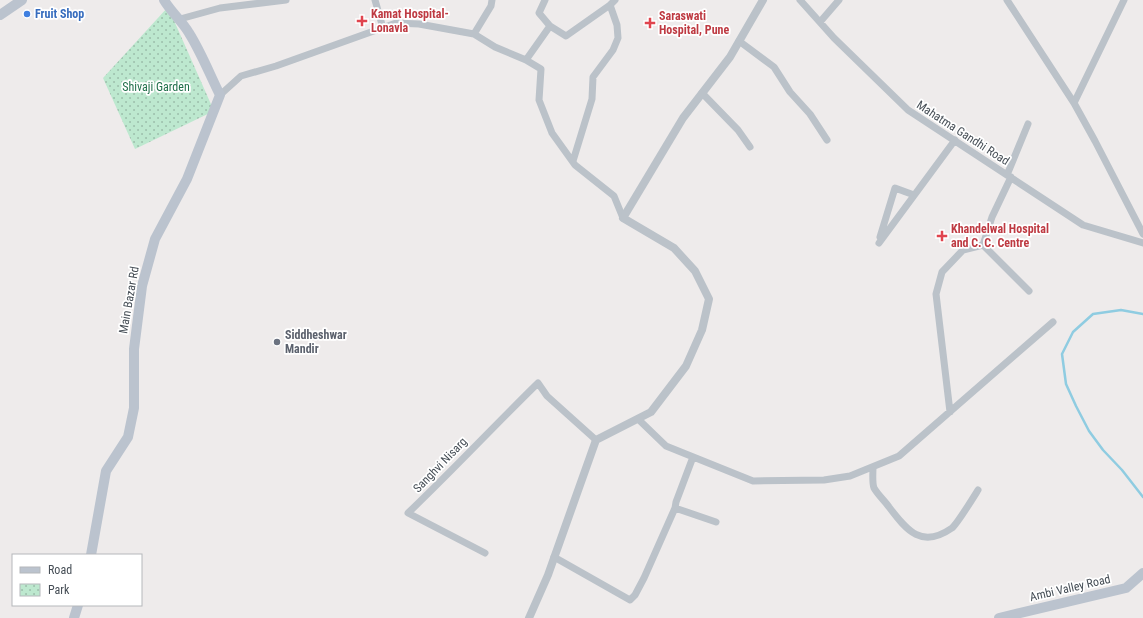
<svg xmlns="http://www.w3.org/2000/svg" width="1143" height="618" font-family="'Roboto Condensed',sans-serif">
<style>
.park{fill:url(#park-dots)}
.lines{fill:none;stroke-linecap:round;stroke-linejoin:round}
.stream{stroke:#8fcce1;stroke-width:2.5}
.minor{stroke:#bbc2c9;stroke-width:7}
.tertiary{stroke:#bbc2c9;stroke-width:8}
.secondary{stroke:#bbc3ce;stroke-width:10}
.shop-dot{fill:#3f7fe0;stroke:#fff;stroke-width:1.5}
.health-dot{fill:#e0444e;stroke:#fff;stroke-width:1.5}
.worship-dot{fill:#6b7280;stroke:#fff;stroke-width:1.5}
.labels{text-anchor:middle;stroke-width:3.5;stroke-linejoin:round;paint-order:stroke}
.shop-label{font-size:12px;font-weight:bold;fill:#366cbe;stroke:#fff;text-anchor:start}
.health-label{font-size:12px;font-weight:bold;fill:#be3a42;stroke:#fff;text-anchor:start}
.park-label{font-size:12px;fill:#206f4a;stroke:#fff}
.street-label{font-size:12px;fill:#464e56;stroke:#fff}
.worship-label{font-size:12px;font-weight:bold;fill:#5b616d;stroke:#fff;text-anchor:start}
</style>
<defs>
<pattern id="park-dots" width="8" height="8" patternUnits="userSpaceOnUse"><rect width="8" height="8" fill="#bde8cf"/><path d="M2 2h.1M6 6h.1" fill="none" stroke="#9bbeab" stroke-width="1.8" stroke-linecap="round"/></pattern>
</defs>
<rect width="100%" height="100%" fill="#eeebeb"/>
<path class="park" d="M 168,7 L 214,111 L 135,149 L 103,78 Z"/>
<g class="lines">
<path class="stream" d="M 1143,314 L 1121,310 L 1093,314 L 1073,332 L 1062,354 L 1066,384 L 1076,406 L 1089,431 L 1103,450 L 1122,470 L 1143,497"/>
<path class="minor" d="M 375,0 L 383,28
M 545,0 L 539,13 L 550,26
M 800,0 L 834,38 L 908,110 L 1083,225 L 1143,243
M 1007,0 L 1074,103 L 1095,141 L 1143,234
M 180,19 L 220,8 L 286,0
M 820,22 L 839,0
M 474,34 L 491,6 L 492,0
M 739,41 L 774,67 L 790,92 L 810,114 L 827,140
M 526,60 L 550,26 L 566,36 L 610,5
M 702,93 L 738,130 L 750,147
M 220,95 L 241,76 L 276,66 L 396,23 L 419,24 L 474,34 L 495,47 L 526,60 L 541,69 L 539,100 L 552,133 L 575,165 L 614,196 L 623,218
M 1074,103 L 1124,0
M 573,161 L 592,99 L 593,77 L 613,50 L 618,38 L 617,25 L 610,5 L 615,0
M 1007,175 L 1028,124
M 880,237 L 895,188 L 914,195
M 879,243 L 955,140
M 983,245 L 1029,291
M 950,412 L 936,294 L 942,272 L 963,250 L 983,245 L 992,217 L 1011,177
M 638,419 L 666,446 L 753,481 L 824,480 L 850,476 L 899,456 L 1053,322
M 873,467 C 873,473 872,483 874,488 C 878,495 885,501 889,507 C 907,531 922,549 952,528 C 957,524 973,498 978,490
M 675,508 L 716,522
M 485,553 L 408,513 C 452,471 494,426 538,383 L 547,396 L 596,440
M 554,557 L 630,600 L 635,595 L 644,578 L 675,508 L 676,502 L 693,457"/>
<path class="tertiary" d="M 529,618 L 548,575 L 596,440 L 651,412 L 686,366 L 702,330 L 709,299 L 695,271 L 674,248 L 623,218 L 683,118 L 730,57 L 763,0"/>
<path class="secondary" d="M 0,15 L 22,0
M 91,555 L 106,471 L 128,437 L 134,408 L 134,349 L 142,286 L 155,239 L 187,179 L 220,95 C 210,75 201,52 189,33 C 182,21 171,12 164,0
M 74,618 L 78,605
M 999,618 L 1126,588 L 1143,573"/>
</g>
<circle class="shop-dot" cx="27" cy="14" r="4"/>
<g class="health-dot">
<path d="M360 15h4v4h4v4h-4v4h-4v-4h-4v-4h4z"/>
<path d="M648 17h4v4h4v4h-4v4h-4v-4h-4v-4h4z"/>
<path d="M940 230h4v4h4v4h-4v4h-4v-4h-4v-4h4z"/>
</g>
<circle class="worship-dot" cx="277" cy="342" r="4"/>
<g class="labels">
<g class="shop-label">
<text x="35" y="18">Fruit Shop</text>
</g>
<g class="health-label">
<text x="371" y="18">Kamat Hospital-<tspan x="371" dy="14">Lonavla</tspan></text>
<text x="659" y="20">Saraswati<tspan x="659" dy="14">Hospital, Pune</tspan></text>
<text x="951" y="233">Khandelwal Hospital<tspan x="951" dy="14">and C. C. Centre</tspan></text>
</g>
<g class="park-label">
<text x="156" y="91">Shivaji Garden</text>
</g>
<g class="street-label">
<text transform="translate(963 133) rotate(33)" y="4">Mahatma Gandhi Road</text>
<text transform="translate(129 300) rotate(-80)" y="4">Main Bazar Rd</text>
<text transform="translate(440 465) rotate(-46)" y="4">Sanghvi Nisarg</text>
<text transform="translate(1070 588) rotate(-13)" y="4">Ambi Valley Road</text>
</g>
<g class="worship-label">
<text x="285" y="339">Siddheshwar<tspan x="285" dy="14">Mandir</tspan></text>
</g>
</g>
<rect x="12" y="554" width="130" height="52" fill="#ffffff" stroke="#b5b8bb"/>
<rect x="20" y="567" width="20" height="6" fill="#bbc3ce" stroke="#b5b8bb"/>
<text x="48" y="574" font-size="12" fill="#464e56">Road</text>
<rect x="20" y="584" width="20" height="12" fill="url(#park-dots)" stroke="#b5b8bb"/>
<text x="48" y="594" font-size="12" fill="#464e56">Park</text>
</svg>
